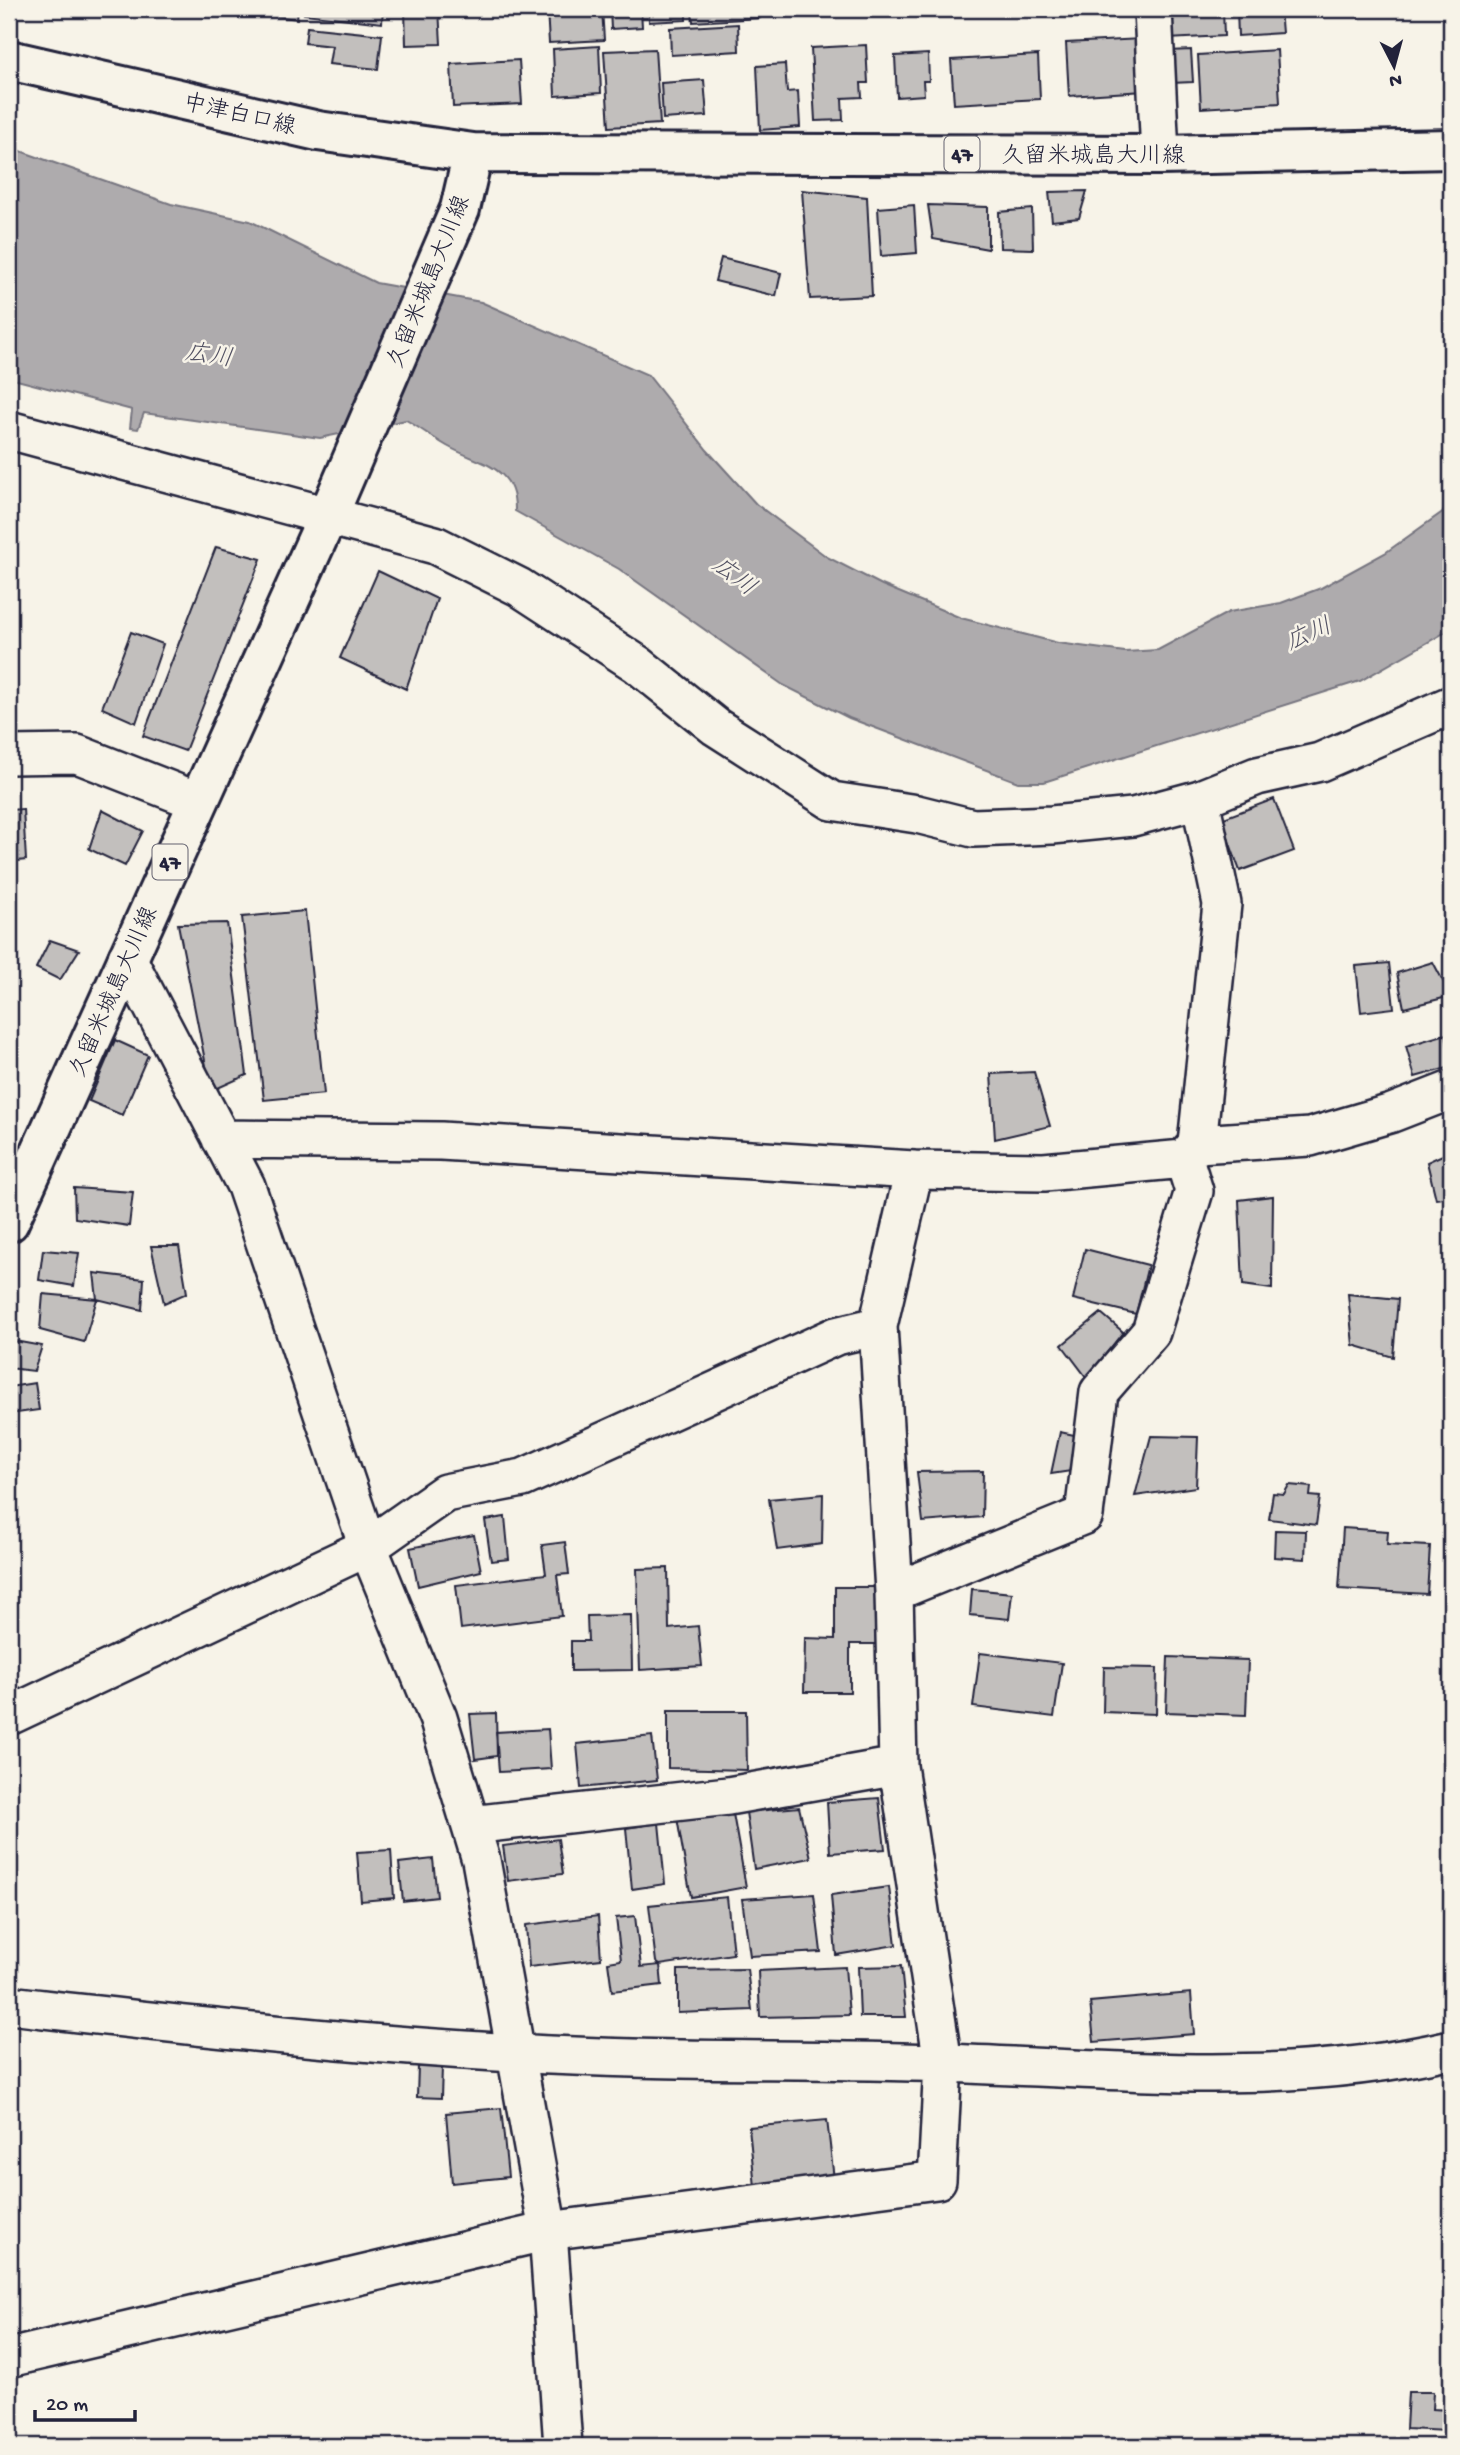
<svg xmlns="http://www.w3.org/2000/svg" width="1460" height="2455" font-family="'Gochi Hand','Klee One',sans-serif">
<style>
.water{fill:#aeabad;stroke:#76747f;stroke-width:2}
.building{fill:#c2bfbd;stroke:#22223b;stroke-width:2}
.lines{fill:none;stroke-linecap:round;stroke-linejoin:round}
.minor-casing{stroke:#22223b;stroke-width:42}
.major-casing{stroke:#22223b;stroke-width:44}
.minor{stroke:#f7f3e8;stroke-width:37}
.major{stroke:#f7f3e8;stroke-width:38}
.labels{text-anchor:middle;stroke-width:5;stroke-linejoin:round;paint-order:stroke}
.shield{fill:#f7f3e8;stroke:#62616f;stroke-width:2}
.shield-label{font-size:21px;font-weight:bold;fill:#22223b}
.street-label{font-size:23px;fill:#22223b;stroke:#f7f3e8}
.water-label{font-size:24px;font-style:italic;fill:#535263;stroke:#f7f3e8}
</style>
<rect width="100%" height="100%" fill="#f7f3e8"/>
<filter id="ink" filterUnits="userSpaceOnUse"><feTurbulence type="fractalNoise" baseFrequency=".0143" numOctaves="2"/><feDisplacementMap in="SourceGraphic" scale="14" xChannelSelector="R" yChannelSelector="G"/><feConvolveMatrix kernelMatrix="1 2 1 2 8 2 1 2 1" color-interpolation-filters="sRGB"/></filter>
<g filter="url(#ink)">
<path class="water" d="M 9,147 L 171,204 L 250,221 L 376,283 L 481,302 L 648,375 L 707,450 L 756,504 L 827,557 L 882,585 L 961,618 L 1058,643 L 1125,652 L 1158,650 L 1229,612 L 1281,603 L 1321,588 L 1385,553 L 1451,506 L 1451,629 L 1360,681 L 1044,782 L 1018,782 L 849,718 L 783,685 L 619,569 L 515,511 C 516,465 479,464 447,446 C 433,438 420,428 406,420 L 320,438 L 144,413 L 138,429 L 130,428 L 132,410 L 9,378 Z"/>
<path class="building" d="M 244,9 L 298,9 L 297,19 L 243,12 Z
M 305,9 L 383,9 L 382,23 L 304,14 Z
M 405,9 L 439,9 L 441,44 L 406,45 Z
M 459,9 L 487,9 L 487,11 L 459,12 Z
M 547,9 L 602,9 L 604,40 L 549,43 Z
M 610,9 L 641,9 L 642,27 L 611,29 Z
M 649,9 L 686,9 L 686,20 L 649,22 Z
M 692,9 L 759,9 L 760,18 L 693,22 Z
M 1166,9 L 1223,9 L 1224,36 L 1168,39 Z
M 1237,9 L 1280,9 L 1282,33 L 1238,36 Z
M 738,24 L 739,51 L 671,55 L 670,28 Z
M 307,27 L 382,35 L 378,69 L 329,64 L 332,46 L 305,43 Z
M 1141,39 L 1144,91 L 1069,96 L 1066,43 Z
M 866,45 L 868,83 L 861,83 L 862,97 L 842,98 L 843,120 L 815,121 L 811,48 Z
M 599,46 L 601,93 L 555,96 L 553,49 Z
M 655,49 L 660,124 L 609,127 L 604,51 Z
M 1191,50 L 1193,82 L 1171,83 L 1169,51 Z
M 1277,50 L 1280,103 L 1201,108 L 1198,55 Z
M 928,54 L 929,81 L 923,81 L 924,95 L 897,97 L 895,56 Z
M 1038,55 L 1040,99 L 954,104 L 951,60 Z
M 519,60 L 522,104 L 453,107 L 451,64 Z
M 785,64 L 787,92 L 798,91 L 800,127 L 760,130 L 757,66 Z
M 704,80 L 707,116 L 663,119 L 661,83 Z
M 802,190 L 867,197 L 872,296 L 810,299 Z
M 1087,191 L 1079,218 L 1052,221 L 1049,192 Z
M 914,205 L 917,253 L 881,256 L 878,208 Z
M 928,205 L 988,207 L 988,249 L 933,239 Z
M 1032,209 L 1033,249 L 1000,248 L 999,212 Z
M 721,258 L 781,273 L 776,296 L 715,281 Z
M 216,547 L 261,559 L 185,751 L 143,736 Z
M 378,571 L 437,599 L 406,689 L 340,658 Z
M 131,632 L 163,644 L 136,723 L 102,708 Z
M 1274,799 L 1294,851 L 1240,871 L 1221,819 Z
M 23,809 L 26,860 L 9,862 L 9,810 Z
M 102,810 L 143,831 L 125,866 L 89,849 Z
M 305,911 L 324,1094 L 264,1100 L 242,917 Z
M 227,923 L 247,1075 L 211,1091 L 178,924 Z
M 50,940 L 79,950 L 60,980 L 36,968 Z
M 1433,962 L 1451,996 L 1404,1008 L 1397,973 Z
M 1389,963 L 1394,1008 L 1361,1012 L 1356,966 Z
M 1446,1034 L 1451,1067 L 1415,1077 L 1406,1046 Z
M 115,1040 L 148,1055 L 122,1115 L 89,1101 Z
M 1034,1072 L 1050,1126 L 995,1139 L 991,1074 Z
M 1451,1151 L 1451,1197 L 1436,1199 L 1427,1162 Z
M 74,1188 L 133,1192 L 129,1226 L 75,1218 Z
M 1273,1196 L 1272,1289 L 1243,1285 L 1239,1200 Z
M 151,1246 L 179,1246 L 187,1293 L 164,1303 Z
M 1085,1249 L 1148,1265 L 1136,1314 L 1073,1299 Z
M 43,1250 L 79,1253 L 74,1286 L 39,1280 Z
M 94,1273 L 144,1279 L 142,1310 L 97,1299 Z
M 43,1294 L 97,1299 L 84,1342 L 40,1330 Z
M 1348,1294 L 1398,1299 L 1393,1357 L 1353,1345 Z
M 1101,1313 L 1123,1332 L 1087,1378 L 1062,1345 Z
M 9,1340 L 42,1346 L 34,1371 L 9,1368 Z
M 35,1383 L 39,1410 L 9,1414 L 9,1387 Z
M 1060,1432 L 1079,1436 L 1078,1470 L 1051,1474 Z
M 1151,1436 L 1198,1437 L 1196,1487 L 1135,1496 Z
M 983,1471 L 982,1517 L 923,1522 L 917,1472 Z
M 1289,1485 L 1311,1487 L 1310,1496 L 1320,1497 L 1316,1525 L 1269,1519 L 1273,1493 L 1284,1494 Z
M 823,1494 L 822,1544 L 777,1550 L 769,1499 Z
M 505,1517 L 509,1559 L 491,1561 L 485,1520 Z
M 1343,1528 L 1388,1531 L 1387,1544 L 1430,1546 L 1427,1594 L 1339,1589 Z
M 1275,1530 L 1306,1531 L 1305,1559 L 1274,1557 Z
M 474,1535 L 481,1571 L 418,1586 L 410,1548 Z
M 565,1542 L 569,1574 L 557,1575 L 562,1616 L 461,1629 L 456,1585 L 546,1574 L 542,1545 Z
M 668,1568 L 669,1629 L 698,1626 L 702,1666 L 640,1670 L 637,1569 Z
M 835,1587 L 876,1587 L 876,1644 L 850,1644 L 850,1692 L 804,1692 L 805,1638 L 835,1639 Z
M 972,1589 L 1012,1593 L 1009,1619 L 970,1615 Z
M 631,1615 L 632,1670 L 571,1671 L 571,1641 L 588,1641 L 587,1616 Z
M 980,1653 L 1062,1663 L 1054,1717 L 973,1707 Z
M 1168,1657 L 1248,1660 L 1246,1715 L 1166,1712 Z
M 1104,1667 L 1157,1668 L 1156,1714 L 1103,1712 Z
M 668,1711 L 746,1711 L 747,1770 L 668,1768 Z
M 496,1713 L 497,1756 L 475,1759 L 470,1714 Z
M 548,1729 L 551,1769 L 499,1772 L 496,1732 Z
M 652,1736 L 657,1780 L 581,1788 L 577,1744 Z
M 879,1798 L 885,1849 L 830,1853 L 827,1802 Z
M 799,1807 L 811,1858 L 754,1869 L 746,1812 Z
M 732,1808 L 746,1887 L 691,1897 L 677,1818 Z
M 659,1823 L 665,1884 L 632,1889 L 626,1828 Z
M 558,1839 L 563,1874 L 508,1881 L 503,1846 Z
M 391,1850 L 394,1898 L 361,1901 L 357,1852 Z
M 433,1859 L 437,1897 L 403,1901 L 399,1863 Z
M 889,1887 L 896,1945 L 836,1955 L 831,1895 Z
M 814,1894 L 821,1952 L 750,1956 L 742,1899 Z
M 727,1897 L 733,1954 L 660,1965 L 656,1962 L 649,1905 Z
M 598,1916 L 601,1959 L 529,1967 L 526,1925 Z
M 635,1916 L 641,1967 L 660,1965 L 662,1985 L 612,1991 L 608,1962 L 621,1960 L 616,1918 Z
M 901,1966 L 906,2017 L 860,2017 L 858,1967 Z
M 845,1967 L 849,2015 L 760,2017 L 758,1971 Z
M 747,1969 L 752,2010 L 678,2013 L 678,1970 Z
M 1191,1993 L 1194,2034 L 1094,2042 L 1090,2002 Z
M 418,2066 L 442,2067 L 441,2098 L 417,2097 Z
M 501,2108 L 508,2177 L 452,2183 L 446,2113 Z
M 827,2120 L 834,2179 L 755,2187 L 749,2127 Z
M 1408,2392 L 1433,2392 L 1432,2409 L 1450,2410 L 1448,2431 L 1406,2429 Z"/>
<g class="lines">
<g class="minor-casing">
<path id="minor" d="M 1153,9 L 1160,155
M 9,430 L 435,545 L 519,587 L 637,664 L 716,727 L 832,801 L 917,814 L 973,828 L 1052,825 L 1133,817 L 1200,799 L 1257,776 L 1320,762 L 1451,705
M 9,755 L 77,754 L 197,801
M 127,958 L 246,1186 L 368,1547 L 438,1718 L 481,1860 L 548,2231 L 563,2446
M 221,1139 L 441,1141 L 914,1170
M 1197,1144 L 1310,1137 L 1392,1113 L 1451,1090
M 894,1592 L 1084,1515 L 1099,1392 L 1151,1332 L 1194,1191 L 1184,1159
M 9,1716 L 368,1547 L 445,1493 L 523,1478 L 836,1336 L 878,1326 L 914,1170 L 1044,1172 L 1184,1159 L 1197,1144 L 1222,904 L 1200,799
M 471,1825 L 728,1796 L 898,1766
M 9,2005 C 177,2024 346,2044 515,2053 C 658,2062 802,2058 944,2063 C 1113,2069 1285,2088 1451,2049
M 9,2358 L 548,2231 L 937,2180 L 943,2063 L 898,1766 L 894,1592 L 878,1326"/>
</g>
<g class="major-casing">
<path id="major" d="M 9,60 L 318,131 L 473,153 L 1160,155 L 1451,149
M 9,1222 L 334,502 L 460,209 L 473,153"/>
</g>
<use href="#minor" class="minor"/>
<use href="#major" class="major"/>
</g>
</g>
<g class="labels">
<g class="shield">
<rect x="944.5" y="136.5" width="35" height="35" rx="5"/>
<rect x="152.5" y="844.5" width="35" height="35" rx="5"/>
</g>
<g class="shield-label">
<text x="962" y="161">47</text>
<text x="170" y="869">47</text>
</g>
<g class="street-label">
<text transform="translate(240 113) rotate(13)" y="8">中津白口線</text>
<text x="1093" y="162">久留米城島大川線</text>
<text transform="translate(427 281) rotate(-68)" y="8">久留米城島大川線</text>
<text transform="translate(112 991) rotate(-66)" y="8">久留米城島大川線</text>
</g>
<g class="water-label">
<text transform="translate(209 354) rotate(8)" y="8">広川</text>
<text transform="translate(735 575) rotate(37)" y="8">広川</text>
<text transform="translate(1308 633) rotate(-24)" y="8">広川</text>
</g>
</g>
<rect width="1460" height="2455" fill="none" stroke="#f7f3e8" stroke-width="35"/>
<rect x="18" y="18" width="1425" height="2420" fill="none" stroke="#22223b" stroke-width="2.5" filter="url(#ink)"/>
<g transform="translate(1394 66) rotate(174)" stroke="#f7f3e8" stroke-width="5" paint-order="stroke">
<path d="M0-5L12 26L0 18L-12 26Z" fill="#22223b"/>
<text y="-10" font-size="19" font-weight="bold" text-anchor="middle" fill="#22223b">N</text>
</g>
<path d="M35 2410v10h100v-10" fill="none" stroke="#22223b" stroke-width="3.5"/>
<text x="46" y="2410" font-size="21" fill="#22223b" stroke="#f7f3e8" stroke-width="5" paint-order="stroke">20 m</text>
</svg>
